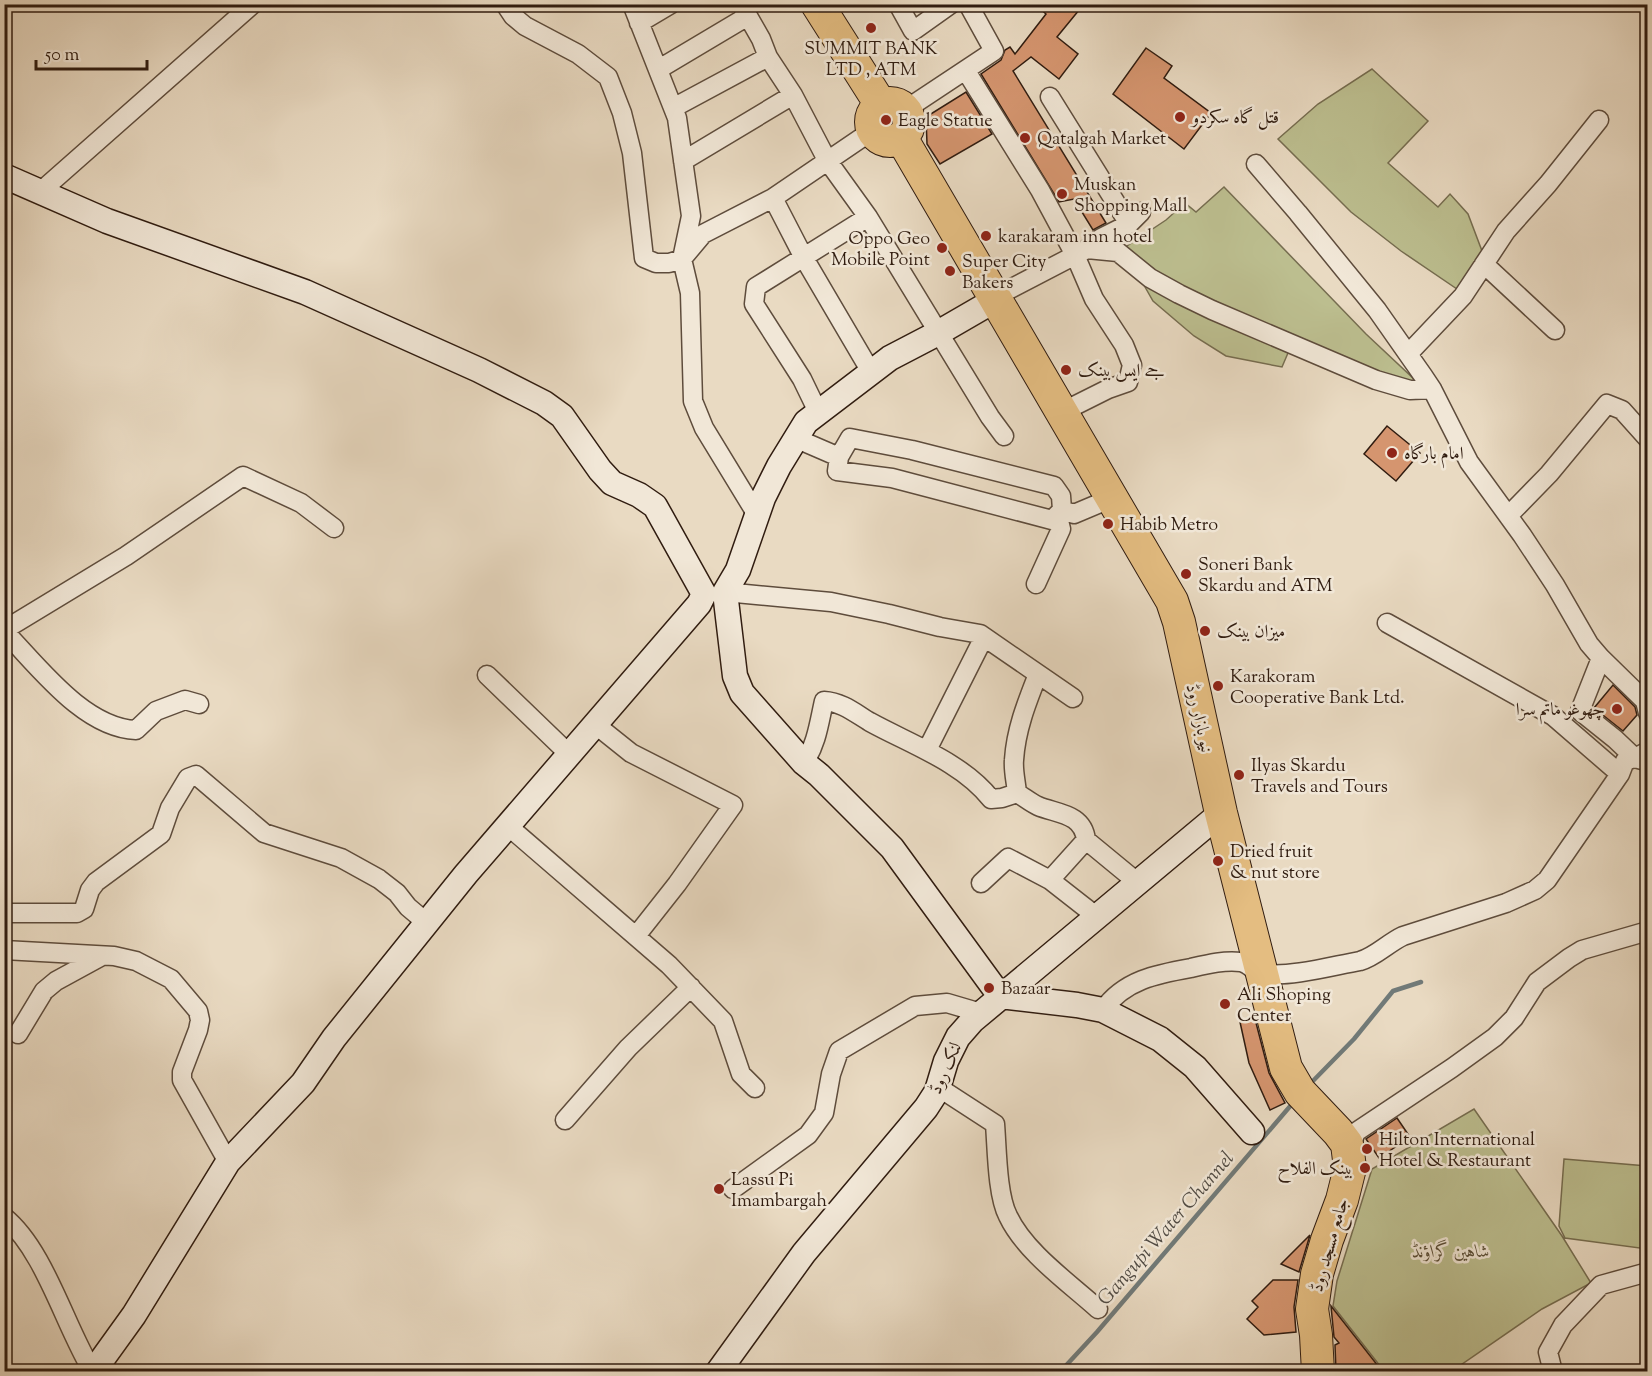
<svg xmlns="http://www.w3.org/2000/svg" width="1652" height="1376" font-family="'Sorts Mill Goudy',Amiri,serif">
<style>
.green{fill:#bcbe8f;stroke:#766d50;stroke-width:1.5}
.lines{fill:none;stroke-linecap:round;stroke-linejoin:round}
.stream{stroke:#717a78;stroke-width:4.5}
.building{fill:#d5956f;stroke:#301c10;stroke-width:1.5}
.street-casing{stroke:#5e4c3c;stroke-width:21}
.secondary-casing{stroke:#301c10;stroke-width:27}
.highway-casing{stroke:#301c10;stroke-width:34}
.street{stroke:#f1e7d7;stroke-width:18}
.secondary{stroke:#f1e7d7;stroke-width:24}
.highway{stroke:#e4bd81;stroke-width:32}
.poi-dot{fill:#8f2418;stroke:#f1e7d7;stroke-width:2}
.labels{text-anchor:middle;stroke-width:5;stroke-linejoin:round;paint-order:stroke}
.poi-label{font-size:18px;fill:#301c10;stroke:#f1e7d7;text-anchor:start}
.street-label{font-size:18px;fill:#301c10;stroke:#f1e7d7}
.park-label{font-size:18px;font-style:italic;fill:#5a4d36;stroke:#f1e7d7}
.water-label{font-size:20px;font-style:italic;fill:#504b44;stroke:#f1e7d7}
</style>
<rect width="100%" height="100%" fill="#e9dac2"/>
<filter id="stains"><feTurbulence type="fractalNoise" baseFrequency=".00333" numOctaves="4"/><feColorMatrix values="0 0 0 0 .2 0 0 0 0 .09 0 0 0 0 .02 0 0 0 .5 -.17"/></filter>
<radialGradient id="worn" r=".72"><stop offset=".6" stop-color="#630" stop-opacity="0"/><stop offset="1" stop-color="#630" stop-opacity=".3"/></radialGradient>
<path class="green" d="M 1372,69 L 1428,121 L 1388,163 L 1438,207 L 1450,194 L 1468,214 L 1482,251 L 1457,289 L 1401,251 L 1351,212 L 1278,139 L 1318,104 Z
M 1224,187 L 1366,334 L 1415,380 L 1408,385 L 1179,289 L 1124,248 L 1166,220 L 1185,203 L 1196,212 Z
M 1141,280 L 1158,293 L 1201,308 L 1291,346 L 1282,367 L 1226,356 L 1194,336 L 1153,301 Z
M 1474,1109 L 1562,1236 L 1591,1283 L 1542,1309 L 1452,1371 L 1384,1371 L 1333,1306 L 1337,1281 L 1372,1169 Z
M 1564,1159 L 1647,1166 L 1647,1249 L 1565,1238 L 1559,1226 Z"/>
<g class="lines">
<path class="stream" d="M 1310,1084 L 1354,1039 L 1393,991 L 1421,982
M 1060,1372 L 1097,1332 L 1292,1104"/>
</g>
<path class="building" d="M 1035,4 L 1084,4 L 1057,37 L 1078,54 L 1059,79 L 1031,57 L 1013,71 L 1106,223 L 1093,230 L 1074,199 L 1059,202 L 981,74 L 1001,60 L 1005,50 L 1010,47 L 1015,54 L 1046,14 Z
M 1146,48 L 1172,66 L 1164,78 L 1211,113 L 1184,149 L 1113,94 Z
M 966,92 L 992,134 L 940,164 L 927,144 L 926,117 Z
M 1387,426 L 1420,453 L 1396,481 L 1364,454 Z
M 1613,685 L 1635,707 L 1637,715 L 1623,731 L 1594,708 Z
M 1255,1019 L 1269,1073 L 1285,1103 L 1270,1110 L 1249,1063 L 1240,1022 Z
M 1397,1118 L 1410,1137 L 1379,1158 L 1366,1139 Z
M 1310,1235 L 1299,1272 L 1281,1264 Z
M 1273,1280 L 1298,1280 L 1294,1307 L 1296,1332 L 1264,1335 L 1247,1319 L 1258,1307 L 1252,1301 Z
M 1331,1306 L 1382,1371 L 1336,1371 L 1335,1345 L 1339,1343 L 1334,1337 Z"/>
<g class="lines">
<g class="street-casing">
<path id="street" d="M 505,4 L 513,16 L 525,26 L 578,54 L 608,77 L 622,113 L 632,153 L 644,258 L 656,263 L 669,263 L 682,259 L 703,234 L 773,198 L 873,130
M 632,4 L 677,118 L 691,216 L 682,259 L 690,293 L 693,401 L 704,428 L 757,515
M 741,4 L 761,39 L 768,57 L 793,95 L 827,160 L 868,217 L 990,417 L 1004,436
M 898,4 L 913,31 L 951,4
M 639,23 L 671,4
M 659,69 L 748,16
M 966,71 L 1040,190 L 1075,255 L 1094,299 L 1124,345 L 1132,365 L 1128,382 L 1108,389 L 1062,412
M 1050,97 L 1129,224
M 673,108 L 768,57
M 905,110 L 994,51 L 968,4
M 683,161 L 793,95
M 1256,164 L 1298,213 L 1377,310 L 1424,377 L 1432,389 L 1469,462 L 1522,535 L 1555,585 L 1589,644 L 1601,658 L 1580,711 L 1615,739 L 1635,758 L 1648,751
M 40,192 L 253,4
M 773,198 L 804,258 L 871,372
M 1087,249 L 1118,252 L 1150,278 L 1179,294 L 1212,310 L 1376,380 L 1410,390 L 1432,389
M 1484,264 L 1555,330
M 995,300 L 1008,290 L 1087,249 L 1101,238 L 1129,224 L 1141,212
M 1408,354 L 1463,296 L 1506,231 L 1548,184 L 1599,120
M 818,412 L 802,379 L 754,304 L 756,287 L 868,217
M 795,438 L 839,457 L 850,438 L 912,450 L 1054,486 L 1061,496 L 1062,510 L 1074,514 L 1112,498
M 839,457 L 837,471 L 892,478 L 1052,520 L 1062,510
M 1508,516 L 1549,474 L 1607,404 L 1622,410 L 1648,439
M 1036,584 L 1061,529 L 1059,521 L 1052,520
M 725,592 L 831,602 L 889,614 L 940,627 L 980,634 L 1073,698
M 1387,623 L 1553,716 L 1620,774
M 4,630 L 126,556 L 243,476 L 301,503 L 334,528
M 4,631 C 39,667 84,728 136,730 L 156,711 L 185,700 L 199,704
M 1601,658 L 1645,701 L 1648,713
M 1038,674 C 1027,702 1016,729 1014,760 C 1013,770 1016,782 1017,793 C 1024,797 1031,803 1038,806 C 1057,814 1083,813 1086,840
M 487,675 L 570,755
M 596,725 L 631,753 L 733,805 L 677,884 L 636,936
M 927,750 L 984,637
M 804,763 C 817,743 819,723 824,701 C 842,702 855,713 870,722 C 910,744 962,762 991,799 L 1002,798 L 1017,793
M 508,826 L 669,965 L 723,1021 L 741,1074 L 755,1088
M 981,883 L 1008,858 L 1050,880
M 4,913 L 77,913 L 84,909 L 90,890 L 96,882 L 161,834 L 170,808 L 188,778 L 196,775 L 264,833 L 341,858 L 379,879 L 397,893 L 408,907 L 427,923
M 1096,916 L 1050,880 L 1086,840 L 1137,882
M 4,950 L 114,956 L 136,961 L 171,979 L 198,1011 L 200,1020 L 198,1030 L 182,1072 L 182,1080 L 228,1162
M 1103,1010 C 1124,980 1157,974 1191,968 C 1208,964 1224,960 1241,962 C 1250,964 1256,974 1265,974 C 1292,977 1332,966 1360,961 C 1375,957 1388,943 1403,936 L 1506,903 L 1535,890 L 1547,880 L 1620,774 L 1625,761 L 1635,758 L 1646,761
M 18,1034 L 44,991 L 56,981 L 100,957
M 938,1087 L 995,1124 C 997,1148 997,1195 1008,1216 C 1025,1252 1068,1282 1098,1309
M 565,1120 L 628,1048 L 691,987
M 1348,1153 L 1356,1132 L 1452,1068 L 1495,1037 L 1514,1018 L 1537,982 L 1569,958 L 1582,950 L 1648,931
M 733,1189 L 808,1135 L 824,1113 L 831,1074 L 839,1051 L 915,1006 L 947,1003 L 981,1013
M 4,1217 C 45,1250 65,1327 93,1372
M 1553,1372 L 1548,1352 L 1563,1325 L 1601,1285 L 1648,1272"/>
</g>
<g class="secondary-casing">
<path id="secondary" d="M 4,176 L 107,221 L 305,292 L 479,370 L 544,403 L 562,416 L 600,470 L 612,483 L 639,495 L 655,506 L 704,594
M 995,300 L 938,333 L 890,358 L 806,422 L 779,466 L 763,498 L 738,570 L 725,592 L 735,676 L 742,693 L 804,763 L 819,775 L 892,848 L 1000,996 L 1077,1005 L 1103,1010 L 1160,1039 L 1195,1067 L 1252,1132
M 93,1372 L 134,1315 L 228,1162 L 303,1083 L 334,1038 L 466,874 L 699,604 L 704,594
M 718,1372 L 804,1253 L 926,1108 L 937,1091 L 946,1061 L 958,1037 L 972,1021 L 1221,813"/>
</g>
<g class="highway-casing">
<path id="highway" d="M 817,4 L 881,105
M871 122a19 19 0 1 1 38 0a19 19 0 1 1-38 0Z
M 902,139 L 1172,601 L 1179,622 L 1221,813 L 1286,1068 L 1300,1092 L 1338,1132 L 1347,1144 L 1350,1168 L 1342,1200 L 1327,1240 L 1317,1274 L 1312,1309 L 1316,1335 L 1318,1372"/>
</g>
<use href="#street" class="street"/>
<use href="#secondary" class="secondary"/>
<use href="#highway" class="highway"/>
</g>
<g class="poi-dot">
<circle cx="871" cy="28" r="6"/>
<circle cx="1180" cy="117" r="6"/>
<circle cx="886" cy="120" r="6"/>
<circle cx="1025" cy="138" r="6"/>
<circle cx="1062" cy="194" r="6"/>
<circle cx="986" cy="236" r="6"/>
<circle cx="942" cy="248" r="6"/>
<circle cx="950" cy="271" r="6"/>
<circle cx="1066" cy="370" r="6"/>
<circle cx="1392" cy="453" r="6"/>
<circle cx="1108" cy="524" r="6"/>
<circle cx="1186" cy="574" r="6"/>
<circle cx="1205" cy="631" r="6"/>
<circle cx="1218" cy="686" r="6"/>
<circle cx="1617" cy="709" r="6"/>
<circle cx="1239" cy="775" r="6"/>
<circle cx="1218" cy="861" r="6"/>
<circle cx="989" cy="988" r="6"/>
<circle cx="1225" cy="1004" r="6"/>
<circle cx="1367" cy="1149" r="6"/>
<circle cx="1365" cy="1168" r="6"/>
<circle cx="719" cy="1189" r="6"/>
</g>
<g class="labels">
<g class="poi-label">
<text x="871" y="54" text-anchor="middle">SUMMIT BANK<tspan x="871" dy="21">LTD , ATM</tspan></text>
<text x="1192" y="123">قتل گاہ سکردو</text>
<text x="898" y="126">Eagle Statue</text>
<text x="1037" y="144">Qatalgah Market</text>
<text x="1074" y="190">Muskan<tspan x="1074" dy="21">Shopping Mall</tspan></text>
<text x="998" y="242">karakaram inn hotel</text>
<text x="930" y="244" text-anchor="end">Oppo Geo<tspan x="930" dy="21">Mobile Point</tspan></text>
<text x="962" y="267">Super City<tspan x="962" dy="21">Bakers</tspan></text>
<text x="1078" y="376">جے ایس بینک</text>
<text x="1404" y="459">امام بارگاہ</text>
<text x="1120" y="530">Habib Metro</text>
<text x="1198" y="570">Soneri Bank<tspan x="1198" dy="21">Skardu and ATM</tspan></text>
<text x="1217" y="637">میزان بینک</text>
<text x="1230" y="682">Karakoram<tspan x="1230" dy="21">Cooperative Bank Ltd.</tspan></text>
<text x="1605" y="715" text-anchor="end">چھوغو ماتم سرا</text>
<text x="1251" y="771">Ilyas Skardu<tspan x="1251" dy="21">Travels and Tours</tspan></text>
<text x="1230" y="857">Dried fruit<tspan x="1230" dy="21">&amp; nut store</tspan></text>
<text x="1001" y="994">Bazaar</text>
<text x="1237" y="1000">Ali Shoping<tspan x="1237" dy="21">Center</tspan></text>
<text x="1379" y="1145">Hilton International<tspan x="1379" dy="21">Hotel &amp; Restaurant</tspan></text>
<text x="1353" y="1174" text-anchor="end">بینک الفلاح</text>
<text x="731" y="1185">Lassu Pi<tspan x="731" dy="21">Imambargah</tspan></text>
</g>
<g class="street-label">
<text transform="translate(1200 718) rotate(77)" y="6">نیو بازار روڈ</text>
<text transform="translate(945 1068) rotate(-66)" y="6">لنک روڈ</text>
<text transform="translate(1329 1245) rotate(-74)" y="6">جامع مسجد روڈ</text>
</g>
<g class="park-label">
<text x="1451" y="1257">شاہین گراؤنڈ</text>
</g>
<g class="water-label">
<text transform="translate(1165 1228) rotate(-49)" y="7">Gangupi Water Channel</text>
</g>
</g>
<rect width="1652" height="1376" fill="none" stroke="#e9dac2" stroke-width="24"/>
<rect x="6" y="6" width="1640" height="1364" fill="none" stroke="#301c10" stroke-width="3"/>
<rect x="12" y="12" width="1628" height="1352" fill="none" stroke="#301c10" stroke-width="1.5"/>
<path d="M36 60v9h111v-9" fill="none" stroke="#301c10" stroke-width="3"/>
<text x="45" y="60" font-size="18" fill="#301c10" stroke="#f1e7d7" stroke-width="4.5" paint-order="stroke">50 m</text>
<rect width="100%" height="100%" filter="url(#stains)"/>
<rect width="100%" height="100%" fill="url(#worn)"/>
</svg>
